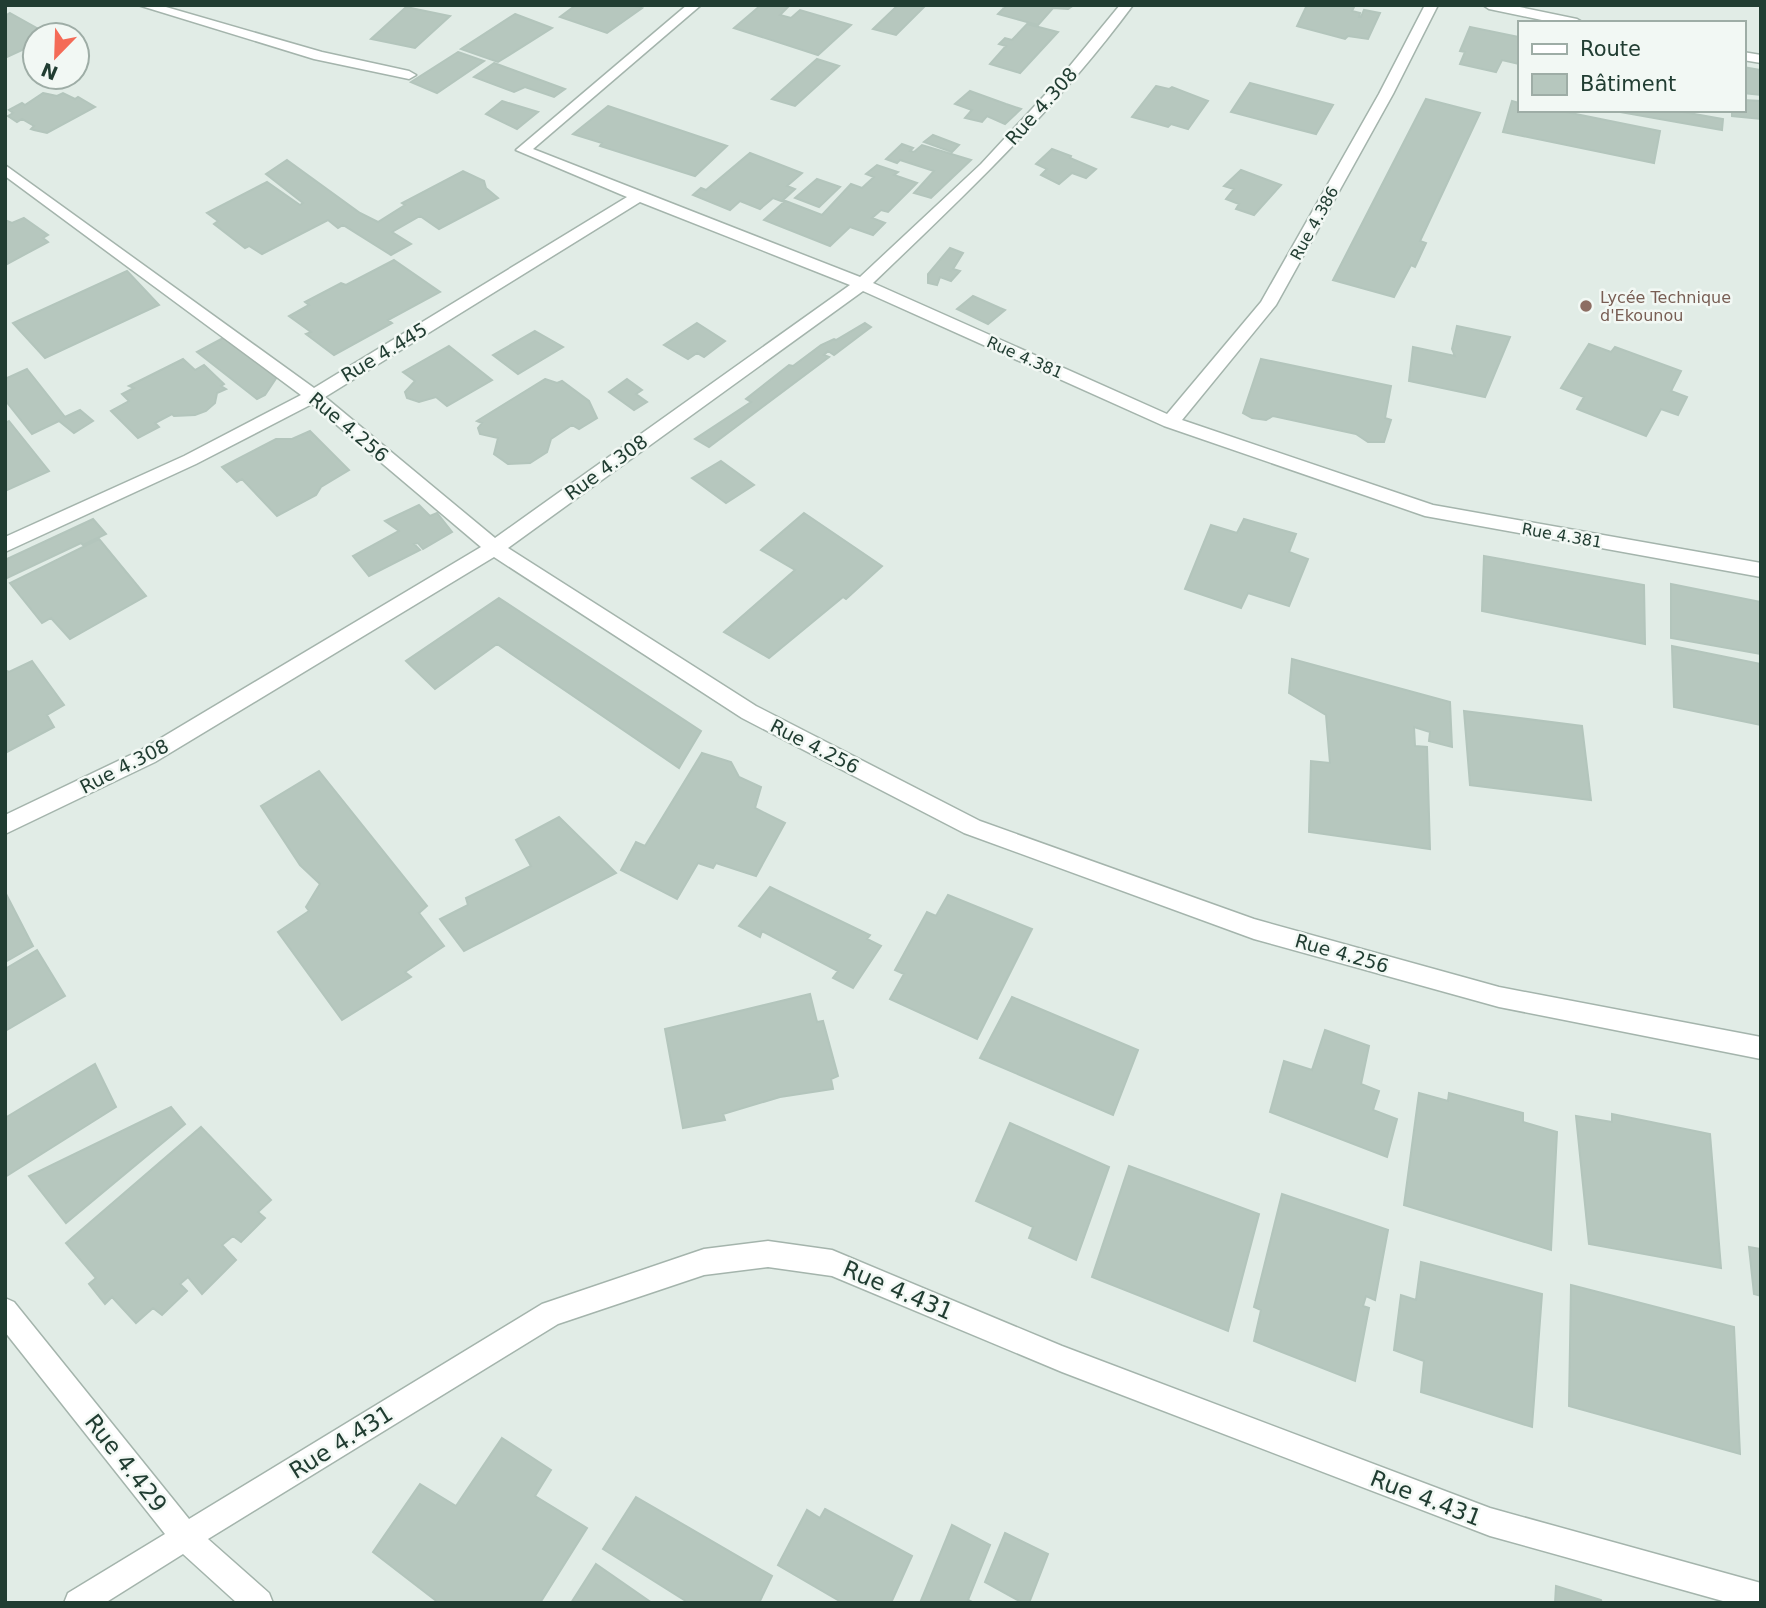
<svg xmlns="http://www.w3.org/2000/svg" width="1766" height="1608" font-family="'DejaVu Sans',sans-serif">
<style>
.building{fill:#b6c7be;stroke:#b3c5bc;stroke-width:2}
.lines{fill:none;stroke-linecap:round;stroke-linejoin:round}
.minor-casing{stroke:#a4b4ac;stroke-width:3}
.minor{fill:#fff;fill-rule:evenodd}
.education-dot{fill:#8d6e63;stroke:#f2f8f4;stroke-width:2.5}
.labels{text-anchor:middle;stroke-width:5;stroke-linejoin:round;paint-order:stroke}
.far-street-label{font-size:16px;fill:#213d32;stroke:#f2f8f4}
.far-education-label{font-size:16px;fill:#785e54;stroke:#f2f8f4;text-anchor:start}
.street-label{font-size:19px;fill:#213d32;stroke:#f2f8f4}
.near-street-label{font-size:23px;fill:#213d32;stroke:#f2f8f4}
</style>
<rect width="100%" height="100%" fill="#e1ece6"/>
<path class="building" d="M 576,5 L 632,5 L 642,8 L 607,33 L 560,17 Z
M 761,5 L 789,6 L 780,15 L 791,18 L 800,10 L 851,25 L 818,55 L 734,28 Z
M 898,5 L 926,5 L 896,35 L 873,29 Z
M 998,5 L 1074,5 L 1068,9 L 1053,8 L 1038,25 L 998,14 L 1005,7 Z
M 1307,5 L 1355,5 L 1352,11 L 1360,13 L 1359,17 L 1361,17 L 1364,10 L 1380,13 L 1368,39 L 1348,36 L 1345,39 L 1297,26 Z
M 406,7 L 450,16 L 415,48 L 371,39 Z
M 10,13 L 42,31 L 39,34 L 41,35 L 35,35 L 35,44 L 7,57 L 5,16 Z
M 515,14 L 552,28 L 498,62 L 461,49 Z
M 1027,24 L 1058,32 L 1020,73 L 990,64 L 1006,46 L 999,44 L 1005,38 L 1012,40 Z
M 1470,27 L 1519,37 L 1519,64 L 1502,60 L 1496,72 L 1460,64 L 1465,52 L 1460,51 Z
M 458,52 L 484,61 L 437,93 L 411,82 Z
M 817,59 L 839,66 L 795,106 L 772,99 Z
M 494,63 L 565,89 L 554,97 L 525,87 L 514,92 L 474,77 Z
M 1743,67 L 1761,70 L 1761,95 L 1743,93 Z
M 1250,83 L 1333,105 L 1316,134 L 1231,112 Z
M 1156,86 L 1169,89 L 1172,87 L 1208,101 L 1188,129 L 1171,124 L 1168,127 L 1132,117 Z
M 970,91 L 1006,104 L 1021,109 L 1005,124 L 987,116 L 982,122 L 965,118 L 972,110 L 955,104 Z
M 43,93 L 57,96 L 63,93 L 75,99 L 78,97 L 95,107 L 47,133 L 34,130 L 31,129 L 34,126 L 22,119 L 17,122 L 8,116 L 13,113 L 9,110 L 22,103 L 25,105 Z
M 1426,99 L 1480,113 L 1420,241 L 1426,243 L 1415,267 L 1411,265 L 1394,297 L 1333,280 Z
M 1743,100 L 1761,101 L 1761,119 L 1732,116 L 1732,110 L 1743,110 Z
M 502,101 L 538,112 L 517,129 L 486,114 Z
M 1512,101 L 1519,103 L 1519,110 L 1556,110 L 1660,131 L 1654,163 L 1503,132 Z
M 608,106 L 727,146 L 695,176 L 600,146 L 602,143 L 573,134 Z
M 1609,110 L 1672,110 L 1723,119 L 1722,130 Z
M 933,135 L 959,145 L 952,152 L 924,142 Z
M 902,144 L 913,148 L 910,151 L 914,152 L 922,145 L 971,160 L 931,198 L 914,193 L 934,171 L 900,160 L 897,163 L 886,159 Z
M 1052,149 L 1071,156 L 1070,158 L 1096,169 L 1086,178 L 1072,173 L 1059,184 L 1041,175 L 1047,169 L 1036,164 Z
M 750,153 L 802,173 L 787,186 L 795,189 L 783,200 L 822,215 L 851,184 L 862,188 L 874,177 L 866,174 L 877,165 L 898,172 L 894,175 L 917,183 L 888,212 L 881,210 L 872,218 L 885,223 L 873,235 L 850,227 L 830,246 L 764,220 L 784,202 L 773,198 L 760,209 L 740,201 L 730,210 L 693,195 L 701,188 L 706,190 Z
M 287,160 L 360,213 L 378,222 L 405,205 L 402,203 L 463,171 L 484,181 L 486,188 L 498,198 L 439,229 L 420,216 L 392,232 L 411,244 L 391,255 L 343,225 L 338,228 L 328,220 L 262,254 L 249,246 L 245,248 L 214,224 L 218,221 L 207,213 L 267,182 L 300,205 L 303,203 L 266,174 Z
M 1241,170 L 1281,185 L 1254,215 L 1236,209 L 1239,204 L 1226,199 L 1234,189 L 1224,186 Z
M 817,179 L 840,187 L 819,207 L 795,198 Z
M 24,218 L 48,235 L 43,238 L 48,242 L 7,264 L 5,220 L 12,223 Z
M 950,248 L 963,253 L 953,269 L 960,271 L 951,281 L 940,277 L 937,285 L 928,283 L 928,274 Z
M 394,260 L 440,292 L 388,320 L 392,323 L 334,355 L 306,334 L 311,332 L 289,316 L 309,305 L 305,302 L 341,283 L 346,285 Z
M 127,271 L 159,305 L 45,358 L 13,323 Z
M 973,296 L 1000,308 L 1005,310 L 988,324 L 957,309 Z
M 697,323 L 725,341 L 704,357 L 697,353 L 688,359 L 664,345 Z
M 865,323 L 871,327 L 834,355 L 828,351 L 824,355 L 829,357 L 709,447 L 695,439 L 751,402 L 746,399 L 789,365 L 793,366 L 821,345 L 834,339 L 836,340 Z
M 1457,326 L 1510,337 L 1485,397 L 1409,381 L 1413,347 L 1455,356 L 1452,349 Z
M 535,331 L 563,347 L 518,374 L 493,355 Z
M 225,337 L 277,377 L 265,395 L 257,399 L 197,352 Z
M 1589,344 L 1611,352 L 1615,347 L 1681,371 L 1671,391 L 1687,397 L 1678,415 L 1661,409 L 1646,436 L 1577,409 L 1584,397 L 1561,388 Z
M 449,346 L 492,380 L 447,406 L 436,397 L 419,402 L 407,398 L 405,392 L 415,381 L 403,372 Z
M 183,359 L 195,370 L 204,365 L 224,384 L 221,386 L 226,389 L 217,393 L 215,403 L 206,411 L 195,415 L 174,416 L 172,414 L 155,423 L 159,427 L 138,438 L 111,411 L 129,401 L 122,394 L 134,388 L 129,386 Z
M 1261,359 L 1391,386 L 1385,418 L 1391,420 L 1384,442 L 1368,442 L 1356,434 L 1273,416 L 1266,420 L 1252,418 L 1243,413 Z
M 27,369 L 65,417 L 80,410 L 93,421 L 74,433 L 59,421 L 32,434 L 5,400 L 5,379 Z
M 545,379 L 557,383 L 562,381 L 589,401 L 597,418 L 579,429 L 572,425 L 551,439 L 547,452 L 530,463 L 508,464 L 494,454 L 498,438 L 480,434 L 478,428 L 482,423 L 477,421 Z
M 627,379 L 642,390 L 636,394 L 647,402 L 634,410 L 609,392 Z
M 9,421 L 49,471 L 5,491 L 5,423 Z
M 310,431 L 349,470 L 321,487 L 316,495 L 277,516 L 242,479 L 237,482 L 222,467 L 276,439 L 292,439 Z
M 721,461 L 754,485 L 726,503 L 692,478 Z
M 419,505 L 430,516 L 437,513 L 452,532 L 423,549 L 418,543 L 414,544 L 420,550 L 369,576 L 353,556 L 399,531 L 385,521 Z
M 804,513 L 882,566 L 846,599 L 843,597 L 769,658 L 724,632 L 795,570 L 761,550 Z
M 93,519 L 106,534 L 83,545 L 81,543 L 5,579 L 5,560 Z
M 1244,519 L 1296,534 L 1289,552 L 1308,559 L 1289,606 L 1248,593 L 1241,608 L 1185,589 L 1211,525 L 1237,533 Z
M 99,539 L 146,596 L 70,639 L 51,618 L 42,623 L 10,583 Z
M 1484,556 L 1644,585 L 1645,644 L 1482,611 Z
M 1671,584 L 1761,602 L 1761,654 L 1671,638 Z
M 499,598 L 701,731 L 679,768 L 497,644 L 435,689 L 406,661 Z
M 1672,646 L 1761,664 L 1761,725 L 1674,707 Z
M 1292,659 L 1450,702 L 1452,747 L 1429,741 L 1430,732 L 1414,727 L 1415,746 L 1427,747 L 1430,849 L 1309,832 L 1311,761 L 1330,763 L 1326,715 L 1289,693 Z
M 32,661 L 64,705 L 47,715 L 54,727 L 5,753 L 5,670 L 9,672 Z
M 1464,711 L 1582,726 L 1591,800 L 1470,785 Z
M 702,753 L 731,762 L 739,777 L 761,787 L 755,808 L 785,823 L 756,876 L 716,863 L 713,868 L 698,863 L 677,899 L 621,870 L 636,842 L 645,846 Z
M 319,771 L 427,906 L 419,913 L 444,946 L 405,972 L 411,977 L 342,1020 L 278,932 L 309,911 L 306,907 L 320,884 L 300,865 L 261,806 Z
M 559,817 L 616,873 L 464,951 L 440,919 L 468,905 L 466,898 L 531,866 L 516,840 Z
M 770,887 L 870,935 L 867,939 L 881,946 L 853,988 L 833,978 L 838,971 L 762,931 L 760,937 L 739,926 Z
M 5,892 L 33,946 L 5,962 Z
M 948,895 L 1032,929 L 977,1039 L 890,999 L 904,974 L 895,970 L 927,912 L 936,916 Z
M 37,950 L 65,996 L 5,1031 L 5,969 Z
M 810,994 L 817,1022 L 823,1021 L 838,1076 L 831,1079 L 833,1089 L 780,1097 L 723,1114 L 725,1120 L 683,1128 L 665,1029 Z
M 1012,997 L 1138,1050 L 1113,1115 L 980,1058 Z
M 1325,1030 L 1369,1046 L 1361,1084 L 1379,1091 L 1373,1110 L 1397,1119 L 1387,1157 L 1270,1112 L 1284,1061 L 1312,1070 Z
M 95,1064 L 116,1107 L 5,1177 L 5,1118 Z
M 1419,1093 L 1448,1101 L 1449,1093 L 1523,1113 L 1523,1122 L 1557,1132 L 1551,1250 L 1404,1205 Z
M 171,1107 L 185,1124 L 66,1223 L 29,1176 Z
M 1612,1114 L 1710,1134 L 1721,1268 L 1589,1244 L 1576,1116 L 1612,1122 Z
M 1010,1123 L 1109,1167 L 1076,1260 L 1029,1238 L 1033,1227 L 976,1201 Z
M 201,1127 L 271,1200 L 258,1212 L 265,1218 L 241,1242 L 233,1236 L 222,1245 L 236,1260 L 202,1294 L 188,1277 L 180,1284 L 187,1291 L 162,1315 L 153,1308 L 136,1323 L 112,1297 L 105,1304 L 89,1284 L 96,1278 L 66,1243 Z
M 1129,1166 L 1259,1214 L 1228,1331 L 1092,1277 Z
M 1282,1194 L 1388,1230 L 1375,1300 L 1366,1296 L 1363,1306 L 1369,1308 L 1355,1381 L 1254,1341 L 1261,1310 L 1254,1307 Z
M 1749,1247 L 1761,1249 L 1761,1296 L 1754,1294 Z
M 1421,1262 L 1542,1294 L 1532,1427 L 1421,1392 L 1424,1361 L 1394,1350 L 1401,1295 L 1416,1300 Z
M 1571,1285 L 1734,1327 L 1740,1454 L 1569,1406 Z
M 502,1438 L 551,1470 L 535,1496 L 587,1528 L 540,1603 L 439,1603 L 373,1552 L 420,1484 L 456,1506 Z
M 636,1497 L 772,1576 L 759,1603 L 689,1603 L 603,1549 Z
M 825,1509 L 912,1556 L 891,1603 L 843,1603 L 778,1565 L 807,1510 L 820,1518 Z
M 952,1525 L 990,1545 L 968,1600 L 974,1603 L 920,1603 Z
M 1005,1533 L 1048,1554 L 1029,1603 L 1023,1603 L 985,1582 Z
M 596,1564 L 652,1603 L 571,1603 Z
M 1556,1586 L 1601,1600 L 1602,1603 L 1555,1603 Z"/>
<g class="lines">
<g class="minor-casing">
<path id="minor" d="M 138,5 L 159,5 L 322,52 L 409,71 L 416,75 L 409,79 L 314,59 Z
M 687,5 L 701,5 L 533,149 L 860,277 L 981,164 L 1055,84 L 1120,5 L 1133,5 C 1057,108 965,195 873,283 L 1167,414 L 1261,302 L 1379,94 L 1425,5 L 1438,5 L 1393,94 L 1276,305 L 1182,420 L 1433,505 L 1761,563 L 1761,577 L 1425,516 L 1164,426 L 863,291 L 508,548 L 756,706 L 980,821 L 1254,919 L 1499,987 L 1761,1037 L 1761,1059 L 1499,1007 L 1254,939 L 964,833 L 742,718 L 494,557 L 155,762 L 5,834 L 5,815 L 141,750 L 481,547 L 312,404 L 196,464 L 5,552 L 5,537 L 184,456 L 301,395 L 5,176 L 5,165 L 314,388 L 627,197 L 516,150 ZM 640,202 L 850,285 L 495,538 L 325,397 Z
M 1483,5 L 1510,5 L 1577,19 L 1584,23 L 1556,23 L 1489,9 Z
M 1743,52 L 1761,55 L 1761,63 L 1743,60 Z
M 768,1241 L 832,1250 L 1062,1346 L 1490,1508 L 1761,1583 L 1761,1603 L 1730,1603 L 1490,1536 L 1062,1372 L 832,1276 L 768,1267 L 704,1275 L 558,1324 L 208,1539 L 269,1593 L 273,1603 L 237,1603 L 183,1554 L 105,1603 L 64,1603 L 68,1593 L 165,1534 L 5,1332 L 5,1298 L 14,1302 L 189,1519 L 542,1304 L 704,1249 Z"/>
</g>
<use href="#minor" class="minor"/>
</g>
<circle class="education-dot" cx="1586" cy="306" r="7"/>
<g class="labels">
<g class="far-street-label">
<text transform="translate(1314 223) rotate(-61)" y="6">Rue 4.386</text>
<text transform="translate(1025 357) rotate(24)" y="6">Rue 4.381</text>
<text transform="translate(1562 535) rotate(10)" y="6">Rue 4.381</text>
</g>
<g class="far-education-label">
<text x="1600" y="303">Lycée Technique<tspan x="1600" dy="18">d'Ekounou</tspan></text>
</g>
<g class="street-label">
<text transform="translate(1041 106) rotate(-48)" y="7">Rue 4.308</text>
<text transform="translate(384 352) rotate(-31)" y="7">Rue 4.445</text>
<text transform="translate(349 427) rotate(40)" y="7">Rue 4.256</text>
<text transform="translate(606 467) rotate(-36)" y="7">Rue 4.308</text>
<text transform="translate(815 746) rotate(27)" y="7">Rue 4.256</text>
<text transform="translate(124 766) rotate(-27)" y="7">Rue 4.308</text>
<text transform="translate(1342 953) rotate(16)" y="7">Rue 4.256</text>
</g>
<g class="near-street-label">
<text transform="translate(898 1290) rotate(23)" y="8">Rue 4.431</text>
<text transform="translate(341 1442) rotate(-32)" y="8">Rue 4.431</text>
<text transform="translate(126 1463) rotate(52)" y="8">Rue 4.429</text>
<text transform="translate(1426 1498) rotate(21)" y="8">Rue 4.431</text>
</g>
</g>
<rect width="1766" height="1608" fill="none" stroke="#213d32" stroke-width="14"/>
<rect x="1518" y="21" width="228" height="91" fill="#f2f8f4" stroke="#9eada6" stroke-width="2"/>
<rect x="1532" y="44" width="35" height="10" fill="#ffffff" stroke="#9eada6" stroke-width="2"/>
<text x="1580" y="56" font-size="21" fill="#213d32">Route</text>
<rect x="1532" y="74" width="35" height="21" fill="#b6c7be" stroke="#9eada6" stroke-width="2"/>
<text x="1580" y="91" font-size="21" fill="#213d32">Bâtiment</text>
<g transform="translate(56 56) rotate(203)"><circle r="33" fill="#f2f8f4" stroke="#9eada6" stroke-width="2"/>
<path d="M0-5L12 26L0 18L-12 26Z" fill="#f46b57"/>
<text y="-10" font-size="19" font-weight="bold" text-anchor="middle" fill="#213d32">N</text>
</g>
</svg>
